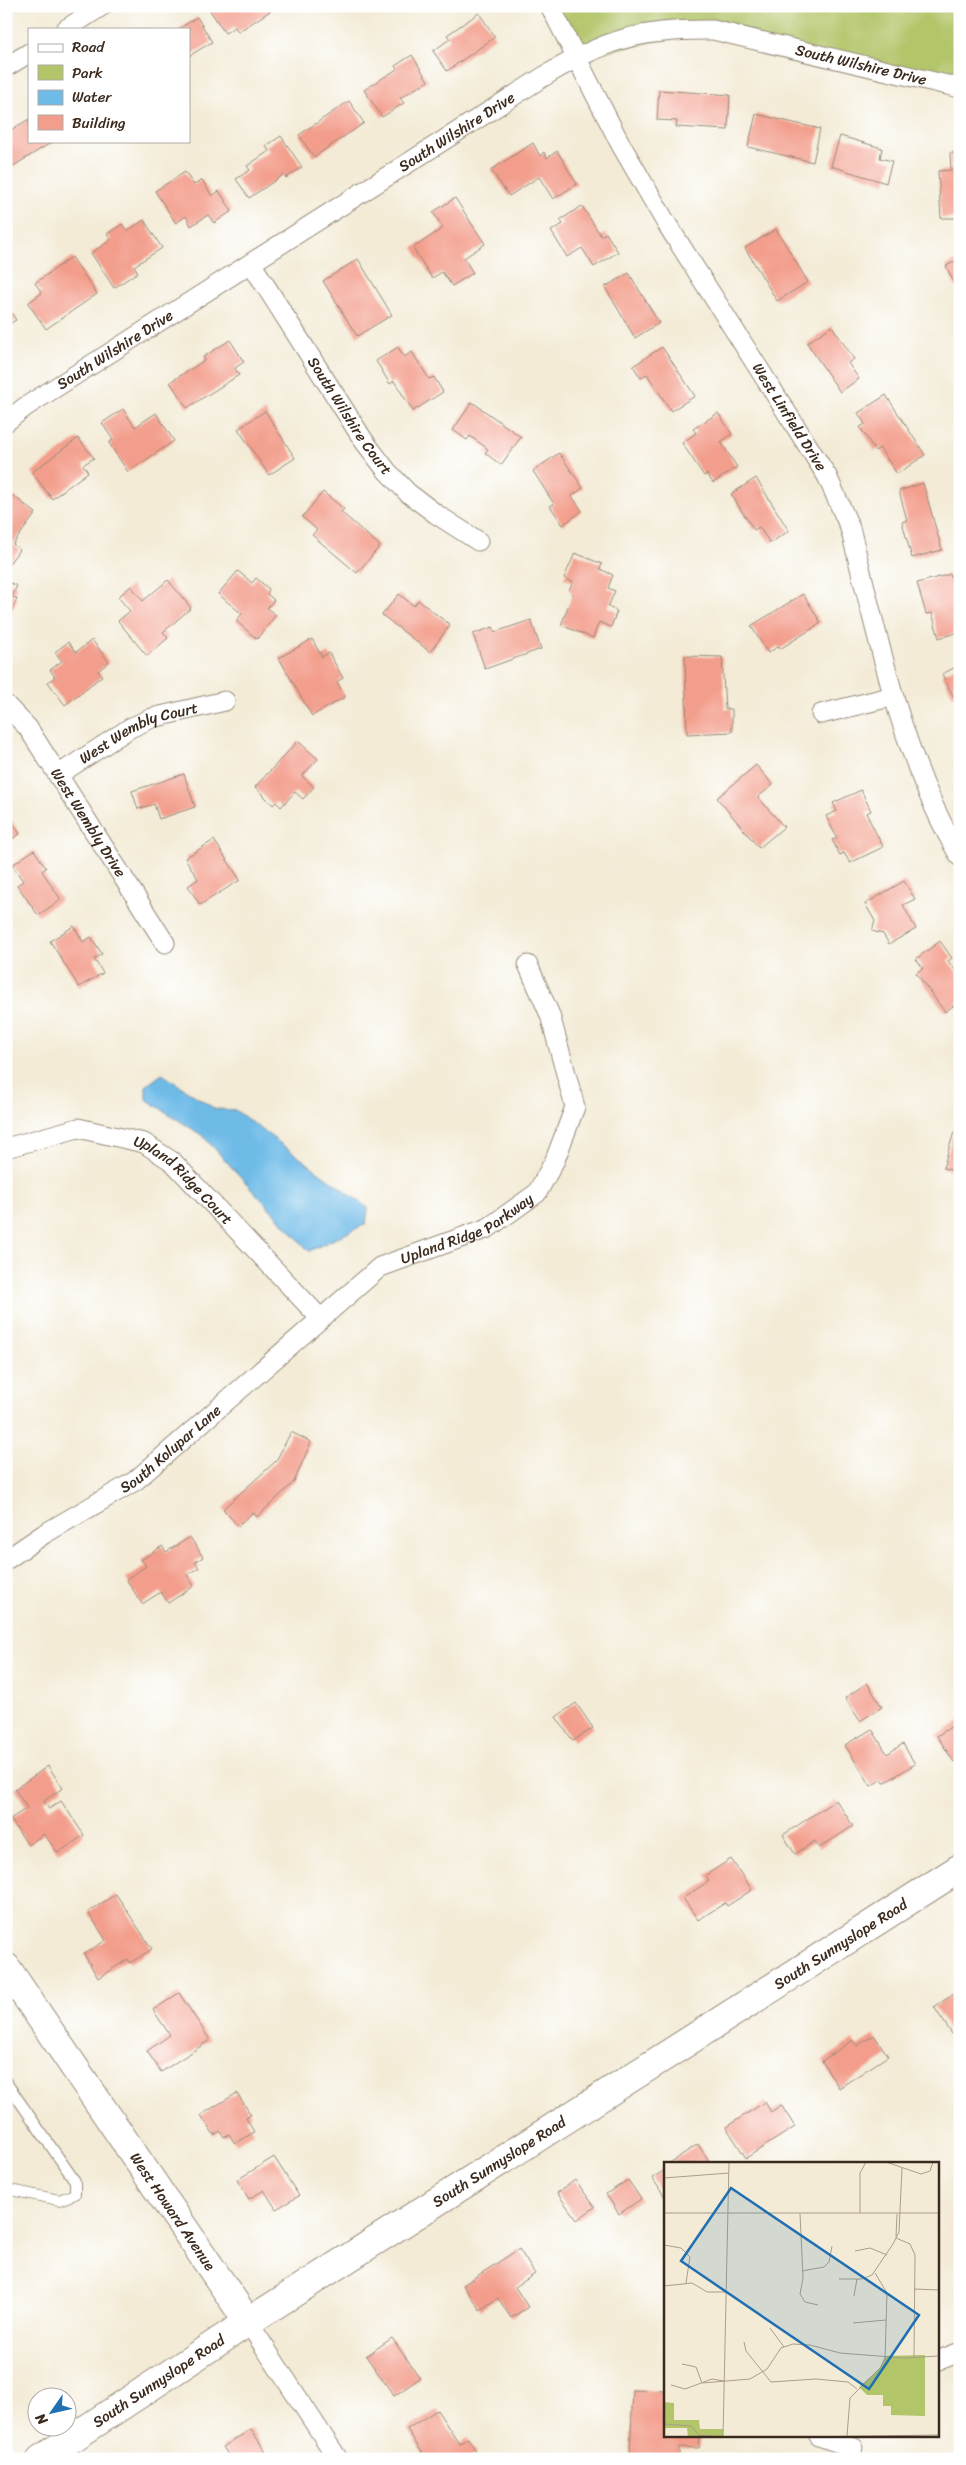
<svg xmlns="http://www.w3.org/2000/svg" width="966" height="2465" font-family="Sriracha,sans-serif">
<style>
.green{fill:#b2c569;stroke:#767844}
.water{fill:#6ebbe8;stroke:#547283}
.building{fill:#f39e8c}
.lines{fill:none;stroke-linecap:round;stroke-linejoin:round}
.lane-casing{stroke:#978a7a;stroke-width:12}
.street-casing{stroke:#978a7a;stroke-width:21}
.secondary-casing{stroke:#978a7a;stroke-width:30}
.lane{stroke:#fff;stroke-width:10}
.street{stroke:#fff;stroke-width:19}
.secondary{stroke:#fff;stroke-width:28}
.labels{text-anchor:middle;stroke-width:4;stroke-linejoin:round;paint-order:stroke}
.street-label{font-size:15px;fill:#3b2a1e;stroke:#fff}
.inset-road{fill:none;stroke:#a99e8c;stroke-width:1}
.view{fill:#1f6fb2;fill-opacity:0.15;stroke:#1f6fb2;stroke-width:2.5}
.inset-edge{fill:none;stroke:#3b2a1e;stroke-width:2.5}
</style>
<rect width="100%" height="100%" fill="#fff"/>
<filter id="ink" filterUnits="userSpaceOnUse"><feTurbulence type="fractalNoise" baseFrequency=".02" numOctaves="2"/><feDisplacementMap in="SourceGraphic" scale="10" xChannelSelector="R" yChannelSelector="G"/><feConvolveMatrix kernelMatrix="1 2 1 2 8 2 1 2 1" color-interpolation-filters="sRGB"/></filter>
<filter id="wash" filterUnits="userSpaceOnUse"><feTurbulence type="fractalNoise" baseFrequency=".0096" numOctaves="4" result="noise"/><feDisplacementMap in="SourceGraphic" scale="20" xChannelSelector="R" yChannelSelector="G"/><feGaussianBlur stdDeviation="1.12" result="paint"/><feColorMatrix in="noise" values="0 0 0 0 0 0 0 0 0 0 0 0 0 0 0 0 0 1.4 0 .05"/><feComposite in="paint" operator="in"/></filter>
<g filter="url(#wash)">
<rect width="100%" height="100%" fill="#f3ebd6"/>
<path class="green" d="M 550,6 L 960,6 L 960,88 L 713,30 L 576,57 Z"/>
<path class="water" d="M 162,1074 L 215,1109 L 235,1110 L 368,1208 L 366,1224 L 309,1251 L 203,1136 L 146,1099 L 146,1086 Z"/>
<g id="blocks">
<path class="building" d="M 207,6 L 278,6 L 238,32 L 235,27 L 225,33 Z
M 479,13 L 495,37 L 447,71 L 433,51 L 450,39 L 447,35 Z
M 197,17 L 212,42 L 189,56 L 189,29 L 179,29 Z
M 412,55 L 428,81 L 400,98 L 404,103 L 382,117 L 364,90 L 397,69 L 395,66 Z
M 659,90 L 730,95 L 728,130 L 676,127 L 677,121 L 657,120 Z
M 349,101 L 364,123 L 314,157 L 299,135 Z
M 756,114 L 820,129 L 813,162 L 748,147 Z
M 29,119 L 29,141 L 54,141 L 10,168 L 6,163 L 6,133 Z
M 281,136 L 302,167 L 286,178 L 283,175 L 249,198 L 236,179 L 250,170 L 247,166 L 269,151 L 266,146 Z
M 840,136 L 882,148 L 880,158 L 892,161 L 886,183 L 831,166 Z
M 533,143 L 540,156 L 544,152 L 547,158 L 557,151 L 577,184 L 553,199 L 539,177 L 509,196 L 491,170 Z
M 950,153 L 960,153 L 960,218 L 941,218 L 938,171 L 951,170 Z
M 185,172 L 194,185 L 202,180 L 212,196 L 219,191 L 232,211 L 214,223 L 208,215 L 191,226 L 186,216 L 176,223 L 155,191 Z
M 455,198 L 485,244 L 464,258 L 473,273 L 452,286 L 442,272 L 432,278 L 413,248 L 443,228 L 433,212 Z
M 582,206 L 601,236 L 606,233 L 618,252 L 594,267 L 582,248 L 567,257 L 551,231 L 563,224 L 560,220 Z
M 144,220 L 162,248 L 134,266 L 138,272 L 114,288 L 91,253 L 111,240 L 107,234 L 122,224 L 127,231 Z
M 776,229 L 808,282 L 777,301 L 745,248 Z
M 72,257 L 97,294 L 46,329 L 28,303 L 42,293 L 35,283 Z
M 358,259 L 392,315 L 357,336 L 323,281 Z
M 960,259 L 960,296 L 946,266 Z
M 629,273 L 659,323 L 635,338 L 605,287 Z
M 6,304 L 16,320 L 6,326 Z
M 832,326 L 854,359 L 848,363 L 859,379 L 840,392 L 807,343 Z
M 230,340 L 244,362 L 235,368 L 239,375 L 187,408 L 170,382 L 205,360 L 203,357 Z
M 398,347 L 404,357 L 412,352 L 429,379 L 434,377 L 443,392 L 413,411 L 394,381 L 390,384 L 376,361 Z
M 662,347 L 695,396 L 671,411 L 647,374 L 641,378 L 633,366 Z
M 886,395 L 925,455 L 897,474 L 880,448 L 875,451 L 860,427 L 865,424 L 858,413 Z
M 472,402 L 521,437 L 501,465 L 485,453 L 488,449 L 470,436 L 467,440 L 453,430 Z
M 123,409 L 135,427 L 156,413 L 174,441 L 128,472 L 109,443 L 113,440 L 102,423 Z
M 265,411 L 295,458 L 269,475 L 238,429 Z
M 718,413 L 732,434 L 721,442 L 737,467 L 713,483 L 707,474 L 704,476 L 682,443 L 696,433 L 693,429 Z
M 78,438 L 94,458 L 83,465 L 88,472 L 52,499 L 32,472 Z
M 559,453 L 583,488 L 572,496 L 582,511 L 563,525 L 550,506 L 554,504 L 533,471 Z
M 756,478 L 789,531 L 770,543 L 759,527 L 754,530 L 731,494 Z
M 923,483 L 942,550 L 912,558 L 902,522 L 907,520 L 899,491 Z
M 323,492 L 344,509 L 341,512 L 380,546 L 357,573 L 312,535 L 317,530 L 302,517 Z
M 12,495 L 36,513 L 13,544 L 19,550 L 8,565 L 6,563 L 6,502 Z
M 575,553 L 602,564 L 600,569 L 613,575 L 608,588 L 615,591 L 608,607 L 617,611 L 611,627 L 599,622 L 593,638 L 561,625 L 573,594 L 569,590 L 573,582 L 564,578 Z
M 238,571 L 252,583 L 256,578 L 269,589 L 267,594 L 274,600 L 267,608 L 276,615 L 257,639 L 236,621 L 242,614 L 218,594 Z
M 950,574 L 960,609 L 960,632 L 939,638 L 932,613 L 926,614 L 917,583 Z
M 168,580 L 191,608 L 163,632 L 168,638 L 147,656 L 118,621 L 130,611 L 118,597 L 131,586 L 143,601 Z
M 6,581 L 17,586 L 12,596 L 17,599 L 6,623 Z
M 399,594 L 414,606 L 418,600 L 450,625 L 430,652 L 382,615 Z
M 803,594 L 821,623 L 780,649 L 779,646 L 768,653 L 751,626 Z
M 531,620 L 541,649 L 485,669 L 473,634 L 493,627 L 495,632 Z
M 312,639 L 322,657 L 329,653 L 343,678 L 337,682 L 345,697 L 312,716 L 279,658 Z
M 92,640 L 109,662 L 98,671 L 102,676 L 65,705 L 48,682 L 55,677 L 50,670 L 62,661 L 55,652 L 68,642 L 76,652 Z
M 685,656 L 722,657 L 725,709 L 732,709 L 732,732 L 687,734 Z
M 960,665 L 960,692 L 953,696 L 942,674 Z
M 298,741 L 318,759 L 302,776 L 314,787 L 303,799 L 295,792 L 281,807 L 276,802 L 273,805 L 255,787 Z
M 756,765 L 773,785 L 758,797 L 784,827 L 759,848 L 717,798 Z
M 184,774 L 195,807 L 159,819 L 154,804 L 138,809 L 132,791 Z
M 861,790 L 871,811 L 866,813 L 883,847 L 850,863 L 844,853 L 840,855 L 832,840 L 837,838 L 826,816 L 837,811 L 833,803 Z
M 6,812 L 20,834 L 6,843 Z
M 214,840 L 240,880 L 200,905 L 188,886 L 198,879 L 185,858 Z
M 34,850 L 46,868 L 42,871 L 61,900 L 38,915 L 17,885 L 23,881 L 12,865 Z
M 904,881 L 915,899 L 903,905 L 916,929 L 889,944 L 883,934 L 872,931 L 875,921 L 865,904 Z
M 74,926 L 83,942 L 91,937 L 102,954 L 94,959 L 103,973 L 79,987 L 50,941 Z
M 940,941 L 952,958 L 948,961 L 960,976 L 960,1001 L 945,1012 L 916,973 L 923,968 L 916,959 Z
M 954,1132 L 960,1133 L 960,1182 L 953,1180 L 955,1171 L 943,1168 Z
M 291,1432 L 311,1442 L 294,1482 L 257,1517 L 253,1512 L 238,1526 L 223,1509 L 276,1461 Z
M 190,1537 L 203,1557 L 195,1562 L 199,1568 L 187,1575 L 194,1586 L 168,1603 L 161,1592 L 142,1604 L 126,1579 L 146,1566 L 141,1560 L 162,1546 L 166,1552 Z
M 867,1683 L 882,1707 L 860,1721 L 845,1698 Z
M 576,1703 L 593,1728 L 573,1741 L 556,1717 Z
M 960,1721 L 960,1758 L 954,1762 L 937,1736 Z
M 872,1729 L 887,1754 L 903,1744 L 915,1764 L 884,1783 L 882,1779 L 871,1786 L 845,1745 Z
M 48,1766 L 63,1788 L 44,1801 L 49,1809 L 61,1801 L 84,1835 L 58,1853 L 44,1834 L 28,1845 L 10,1819 L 27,1808 L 15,1789 Z
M 836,1800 L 853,1826 L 819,1848 L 815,1841 L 795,1854 L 783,1835 Z
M 731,1859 L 752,1890 L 727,1906 L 725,1903 L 698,1920 L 683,1898 L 709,1881 L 706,1875 Z
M 116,1894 L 152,1949 L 130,1963 L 128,1959 L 98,1978 L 84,1954 L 106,1940 L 88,1912 Z
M 960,1990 L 960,2046 L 934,2007 Z
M 179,1993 L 210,2040 L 161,2072 L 147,2051 L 170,2035 L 153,2010 Z
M 874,2035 L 888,2056 L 839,2088 L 822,2061 L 853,2040 L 857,2046 Z
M 237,2093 L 251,2115 L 246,2118 L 254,2132 L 235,2144 L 229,2134 L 224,2137 L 220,2131 L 214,2135 L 201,2115 Z
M 765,2102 L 771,2112 L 781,2105 L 795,2127 L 746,2158 L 726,2127 Z
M 698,2144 L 710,2164 L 668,2164 Z
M 274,2157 L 299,2196 L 276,2209 L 264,2190 L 249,2199 L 237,2180 Z
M 665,2170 L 665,2197 L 652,2178 Z
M 575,2180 L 595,2207 L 577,2220 L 557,2193 Z
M 628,2180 L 641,2199 L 619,2214 L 606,2194 Z
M 519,2249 L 535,2274 L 515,2287 L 528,2307 L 511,2318 L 498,2298 L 480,2310 L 463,2285 Z
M 392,2338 L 420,2378 L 394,2396 L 366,2356 Z
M 633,2390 L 665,2391 L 665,2436 L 700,2436 L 699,2448 L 679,2447 L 679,2457 L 630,2455 Z
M 437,2410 L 459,2444 L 468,2438 L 477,2453 L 468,2459 L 426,2459 L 407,2429 Z
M 251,2429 L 270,2459 L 231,2459 L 223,2447 Z"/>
</g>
</g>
<g filter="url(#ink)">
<use href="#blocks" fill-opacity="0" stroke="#978a7a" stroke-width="1"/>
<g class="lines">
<g class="lane-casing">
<path id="lane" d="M 6,2082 L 75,2181 L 75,2194 L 59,2200 L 6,2189"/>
</g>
<g class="street-casing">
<g id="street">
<path id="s1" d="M 550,6 L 621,145 L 665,221 L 827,476 L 850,528 C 879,640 901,756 960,857"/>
<path d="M 66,29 L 102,6"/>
<path d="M 6,67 L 29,53"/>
<path id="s2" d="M 251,263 L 364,441 L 387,471 L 408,493 L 436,514 L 478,541"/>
<path id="s3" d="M 6,422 L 25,407 L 543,77 C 606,39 639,29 713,30 L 960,88"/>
<path id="s4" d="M 6,705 L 28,728 L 165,943"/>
<path d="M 821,714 L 894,696"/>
<path id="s5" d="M 58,775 L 130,728 L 152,718 L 225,701"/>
<path id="s6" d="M 6,1148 L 78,1128 L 144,1143 L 173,1162 L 320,1318"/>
<path id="s7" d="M 6,1560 L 44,1534 L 135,1481 L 380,1267 L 488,1228 L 537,1193 L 555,1160 L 575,1107 L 550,1015 L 528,965"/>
<path d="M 248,2322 L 338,2459"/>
<path d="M 937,2361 L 960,2352"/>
<path d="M 819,2436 L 854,2448"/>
</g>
</g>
<g class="secondary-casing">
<g id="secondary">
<path id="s8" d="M 6,1967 L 248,2322"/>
<path id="s9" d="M 41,2459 L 248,2322 L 960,1868"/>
</g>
</g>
<use href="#lane" class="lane"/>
<use href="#street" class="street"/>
<use href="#secondary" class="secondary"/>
</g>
</g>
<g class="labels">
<g class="street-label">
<text dy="5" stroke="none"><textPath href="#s3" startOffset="970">South Wilshire Drive</textPath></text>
<text dy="5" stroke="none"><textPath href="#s3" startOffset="536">South Wilshire Drive</textPath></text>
<text dy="5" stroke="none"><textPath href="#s3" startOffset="131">South Wilshire Drive</textPath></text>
<text dy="5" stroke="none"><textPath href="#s2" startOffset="182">South Wilshire Court</textPath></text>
<text dy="5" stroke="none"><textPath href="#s1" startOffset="476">West Linfield Drive</textPath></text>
<text dy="5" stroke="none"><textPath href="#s5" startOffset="92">West Wembly Court</textPath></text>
<text dy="5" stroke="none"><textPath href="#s4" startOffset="144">West Wembly Drive</textPath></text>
<text dy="5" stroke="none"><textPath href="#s6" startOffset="196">Upland Ridge Court</textPath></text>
<text dy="5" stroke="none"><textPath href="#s7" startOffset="572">Upland Ridge Parkway</textPath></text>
<text dy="5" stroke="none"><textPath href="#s7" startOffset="199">South Kolupar Lane</textPath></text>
<text dy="5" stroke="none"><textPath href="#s9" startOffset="951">South Sunnyslope Road</textPath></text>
<text dy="5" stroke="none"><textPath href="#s9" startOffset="546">South Sunnyslope Road</textPath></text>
<text dy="5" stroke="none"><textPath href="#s8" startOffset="296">West Howard Avenue</textPath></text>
<text dy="5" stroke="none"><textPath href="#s9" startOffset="141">South Sunnyslope Road</textPath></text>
</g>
</g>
<g transform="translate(664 2162)">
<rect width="275" height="275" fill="#f3ebd6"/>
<path d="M 261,193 L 261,254 L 227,253 L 227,244 L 219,244 L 219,233 L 203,233 L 195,225 L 216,206 L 221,194 ZM 0,240 L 10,241 L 10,258 L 35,258 L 36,267 L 59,267 L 59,275 L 24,275 L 23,266 L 0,266 Z" fill="#b2c569"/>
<path class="inset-road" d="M 222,0 L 257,12 L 266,9 L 269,0M 0,16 L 65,11M 0,51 L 275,51M 196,51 L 196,11 L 202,0M 136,52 L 139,116 L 136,132 L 141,140 L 154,143M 232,75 L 233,52M 232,76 L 246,82 L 251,93 L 250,195M 0,83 L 17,86 L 26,95 L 22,121M 191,89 L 206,86 L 223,93M 138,109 L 160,105 L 165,100 L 168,84M 175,117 L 198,117 L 208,113 L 229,82 L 235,70 L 238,6M 0,124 L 28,121 L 43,130 L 63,130M 250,127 L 275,128M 190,134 L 193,117M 189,161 L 222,158M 106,166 L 120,185M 275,178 L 275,206M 80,180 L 82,189 L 107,220 L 152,217 L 184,220 L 193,227M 18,202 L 32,205 L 38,221M 38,221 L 86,217 L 103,207 L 117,186 L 129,182 L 146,183 L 176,191 L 240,196 L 274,194M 7,223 L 21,227 L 48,217 L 60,219M 0,262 L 27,264 L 35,273 L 56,275M 183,274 L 186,236 L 216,206 L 221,197 L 223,131 L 211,111M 59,275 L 65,0M 133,275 L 275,273"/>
<path class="view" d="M 67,26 L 255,153 L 205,227 L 17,99 Z"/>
<rect width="275" height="275" class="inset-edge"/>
</g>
<rect width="966" height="2465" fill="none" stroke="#fff" stroke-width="25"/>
<rect x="28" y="28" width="162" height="115" fill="#ffffff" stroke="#b1aaa5"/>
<rect x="38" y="44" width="25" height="8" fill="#ffffff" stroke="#b1aaa5"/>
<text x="72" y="52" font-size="15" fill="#3b2a1e">Road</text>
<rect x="38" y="65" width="25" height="15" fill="#b2c569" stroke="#b1aaa5"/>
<text x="72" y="78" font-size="15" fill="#3b2a1e">Park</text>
<rect x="38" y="90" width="25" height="15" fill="#6ebbe8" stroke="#b1aaa5"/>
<text x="72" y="102" font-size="15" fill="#3b2a1e">Water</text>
<rect x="38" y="115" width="25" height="15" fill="#f39e8c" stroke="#b1aaa5"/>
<text x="72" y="128" font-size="15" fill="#3b2a1e">Building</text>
<g transform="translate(52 2412) rotate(236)"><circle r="24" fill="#ffffff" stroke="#b1aaa5"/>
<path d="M0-4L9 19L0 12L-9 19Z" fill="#1f6fb2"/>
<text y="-8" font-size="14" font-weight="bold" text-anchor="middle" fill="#3b2a1e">N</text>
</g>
</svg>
